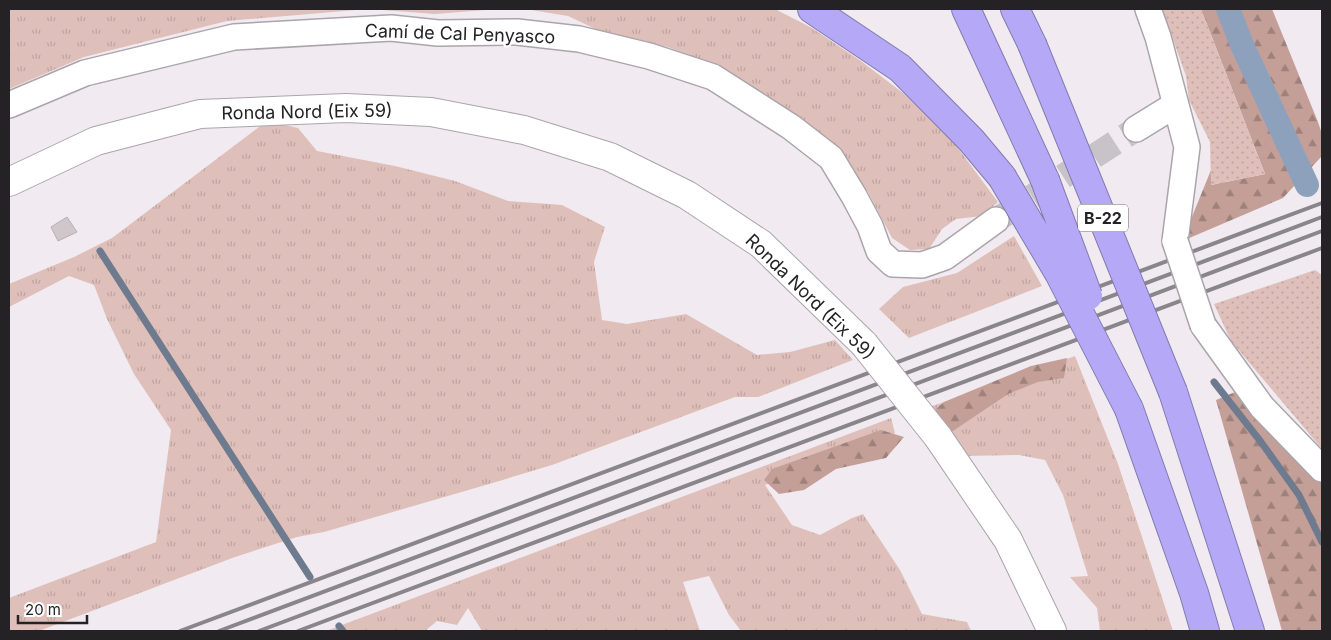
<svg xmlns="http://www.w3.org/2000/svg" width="1331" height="640" font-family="Inter,sans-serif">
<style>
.grass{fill:url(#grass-tufts)}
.forest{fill:url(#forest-firs)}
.garden{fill:url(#garden-dots)}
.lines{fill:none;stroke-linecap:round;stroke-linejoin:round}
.stream{stroke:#6e7b8f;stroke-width:7}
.canal{stroke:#8ea1bc;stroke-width:24}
.building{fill:#cfc7c9;stroke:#b7afb1}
.street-tunnel{stroke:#c8c3c8;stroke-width:25;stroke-dasharray:25 12;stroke-linecap:butt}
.street-casing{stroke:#aba5ab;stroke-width:28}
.secondary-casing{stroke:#aba5ab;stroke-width:30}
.highway-casing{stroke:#827aae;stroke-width:30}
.street{stroke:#fff;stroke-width:25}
.secondary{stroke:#fff;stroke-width:28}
.highway{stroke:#b5a9f7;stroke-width:28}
.rail{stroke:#89858a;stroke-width:4}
.street-bridge-casing{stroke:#aba5ab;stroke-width:28;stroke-linecap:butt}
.secondary-bridge-casing{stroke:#aba5ab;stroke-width:30;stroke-linecap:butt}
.highway-bridge-casing{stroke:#827aae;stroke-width:30;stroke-linecap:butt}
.street-bridge{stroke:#fff;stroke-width:25}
.secondary-bridge{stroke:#fff;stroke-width:28}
.highway-bridge{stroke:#b5a9f7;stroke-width:28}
.labels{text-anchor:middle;stroke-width:4.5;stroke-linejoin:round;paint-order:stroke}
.shield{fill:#fff;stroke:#666466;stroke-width:1}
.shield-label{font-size:16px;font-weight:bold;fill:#242225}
.street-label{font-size:18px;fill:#242225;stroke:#fff}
</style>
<defs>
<pattern id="grass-tufts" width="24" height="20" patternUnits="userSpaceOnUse" patternTransform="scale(1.25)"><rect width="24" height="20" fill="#dfbfba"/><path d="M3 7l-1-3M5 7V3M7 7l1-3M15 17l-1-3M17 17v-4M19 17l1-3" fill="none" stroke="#bfa4a0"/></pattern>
<pattern id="forest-firs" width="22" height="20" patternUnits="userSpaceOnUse" patternTransform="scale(1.25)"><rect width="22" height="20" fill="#c49f98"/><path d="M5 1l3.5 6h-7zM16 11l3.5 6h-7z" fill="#9f817c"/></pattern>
<pattern id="garden-dots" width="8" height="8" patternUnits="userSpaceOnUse" patternTransform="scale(1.25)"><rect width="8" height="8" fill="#dfbfba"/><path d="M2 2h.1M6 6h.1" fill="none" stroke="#bfa4a0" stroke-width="1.8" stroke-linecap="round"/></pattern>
</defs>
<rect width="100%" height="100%" fill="#f1ebf1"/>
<path class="grass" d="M 9,9 L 368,9 L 227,21 L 84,57 L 9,89 Z
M 369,9 L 499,9 L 435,14 Z
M 525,9 L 775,9 L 812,28 L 861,61 L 903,93 L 949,136 L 998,202 L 982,216 L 956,219 L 942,229 L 929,249 L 910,250 L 892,238 L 868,192 L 836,148 L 796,117 L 723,68 L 668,47 L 608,35 L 568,16 Z
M 267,121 L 298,128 L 317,151 L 395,166 L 455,181 L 508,201 L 562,205 L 605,227 L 594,262 L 602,320 L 627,324 L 686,314 L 757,355 L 790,352 L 835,340 L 853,360 L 758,397 L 735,397 L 552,465 L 496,482 L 324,532 L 297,537 L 235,557 L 39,631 L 9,631 L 9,598 L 156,542 L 171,430 L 134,374 L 107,319 L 94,285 L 69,276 L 9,307 L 9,284 L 74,257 L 112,238 Z
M 1014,236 L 1042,286 L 909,338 L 879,309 L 903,287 L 957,273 Z
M 1075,356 L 1118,464 L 1173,631 L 1100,631 L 1097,608 L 1070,577 L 1088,576 L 1063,495 L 1045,460 L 1019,455 L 964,456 L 924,409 Z
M 891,418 L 895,433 L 824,463 L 765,485 L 792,525 L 820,535 L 852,518 L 863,514 L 900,570 L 922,614 L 967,622 L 971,631 L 741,631 L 729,615 L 709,576 L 683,582 L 700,631 L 482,631 L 468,608 L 457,625 L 437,621 L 425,631 L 326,631 Z"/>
<path class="forest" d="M 1201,9 L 1272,9 L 1318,122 L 1322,134 L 1322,156 L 1283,198 L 1187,239 L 1187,229 L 1211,170 L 1211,185 L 1265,174 Z
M 1067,358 L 1064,378 L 1038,382 L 1008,394 L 950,433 L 923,421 L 944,402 L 1031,366 Z
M 1235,392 L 1322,479 L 1322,631 L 1282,631 L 1216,400 Z
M 881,430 L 904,437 L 886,458 L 836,469 L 804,490 L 779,494 L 764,480 L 772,469 Z"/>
<path class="garden" d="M 1162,9 L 1201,9 L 1265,174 L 1211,185 L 1210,142 L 1189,100 L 1186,76 Z
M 1315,270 L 1322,275 L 1322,449 L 1231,341 L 1214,304 Z"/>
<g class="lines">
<path class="stream" d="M 100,251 L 310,577
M 1214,382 L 1261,442 L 1299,495 L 1322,542
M 339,626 L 343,631"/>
<path class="canal" d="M 1228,9 L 1242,45 L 1307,185"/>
</g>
<path class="building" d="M 67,217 L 77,232 L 58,241 L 51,227 Z"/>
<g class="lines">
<path class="street-tunnel" d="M 1001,217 L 1136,129"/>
<g class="street-casing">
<path id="street" d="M 1148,9 L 1158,37 L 1187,147 L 1175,241
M 9,105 L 85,73 L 234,37 L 391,28 L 438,33 L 517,32 L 579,39 L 649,56 L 713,77 L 791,127 L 831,158 L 854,196 L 870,226 L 879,251 L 893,264 L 922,265 L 945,257 L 996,220
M 1136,129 L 1175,105
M 1203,325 L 1262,407 L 1322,469"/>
</g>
<g class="secondary-casing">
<path id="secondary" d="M 9,182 L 96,141 L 200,114 L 346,108 L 431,112 L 524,130 L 610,157 L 687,195 L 761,244 L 864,344
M 938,437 L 1008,540 L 1052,631"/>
</g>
<g class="highway-casing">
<path id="highway" d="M 812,9 L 900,68 L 971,140 L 1002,177
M 966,9 L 1045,180
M 1015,9 L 1032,44
M 1173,392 L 1250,631
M 1129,409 L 1194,593 L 1205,631"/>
</g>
<use href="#street" class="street"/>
<use href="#secondary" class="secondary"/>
<use href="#highway" class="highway"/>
<path class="rail" d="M 180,631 L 1322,203
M 219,631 L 1322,217
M 259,631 L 1322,231
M 298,631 L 1322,248"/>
<g class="street-bridge-casing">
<path id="street-bridge" d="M 1175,241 L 1203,325"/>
</g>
<g class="secondary-bridge-casing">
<path id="secondary-bridge" d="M 864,344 L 938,437"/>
</g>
<g class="highway-bridge-casing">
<path id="highway-bridge" d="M 1032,44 L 1173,392
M 1002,177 L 1059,273 L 1129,409
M 1045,180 L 1088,296"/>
</g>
<use href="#street-bridge" class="street-bridge"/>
<use href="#secondary-bridge" class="secondary-bridge"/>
<use href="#highway-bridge" class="highway-bridge"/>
</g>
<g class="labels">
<rect class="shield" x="1078" y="204.5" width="50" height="27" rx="4"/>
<g class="shield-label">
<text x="1103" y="224">B-22</text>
</g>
<g class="street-label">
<text transform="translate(460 34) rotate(2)" y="6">Camí de Cal Penyasco</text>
<text transform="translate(307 112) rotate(-1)" y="6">Ronda Nord (Eix 59)</text>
<text transform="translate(810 297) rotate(44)" y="6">Ronda Nord (Eix 59)</text>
</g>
</g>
<rect width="1331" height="640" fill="none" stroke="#242225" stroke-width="20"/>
<path d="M18 615v8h69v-8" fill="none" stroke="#242225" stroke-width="2.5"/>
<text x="25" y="615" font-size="15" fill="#242225" stroke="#ffffff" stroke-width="4" paint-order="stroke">20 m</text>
</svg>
